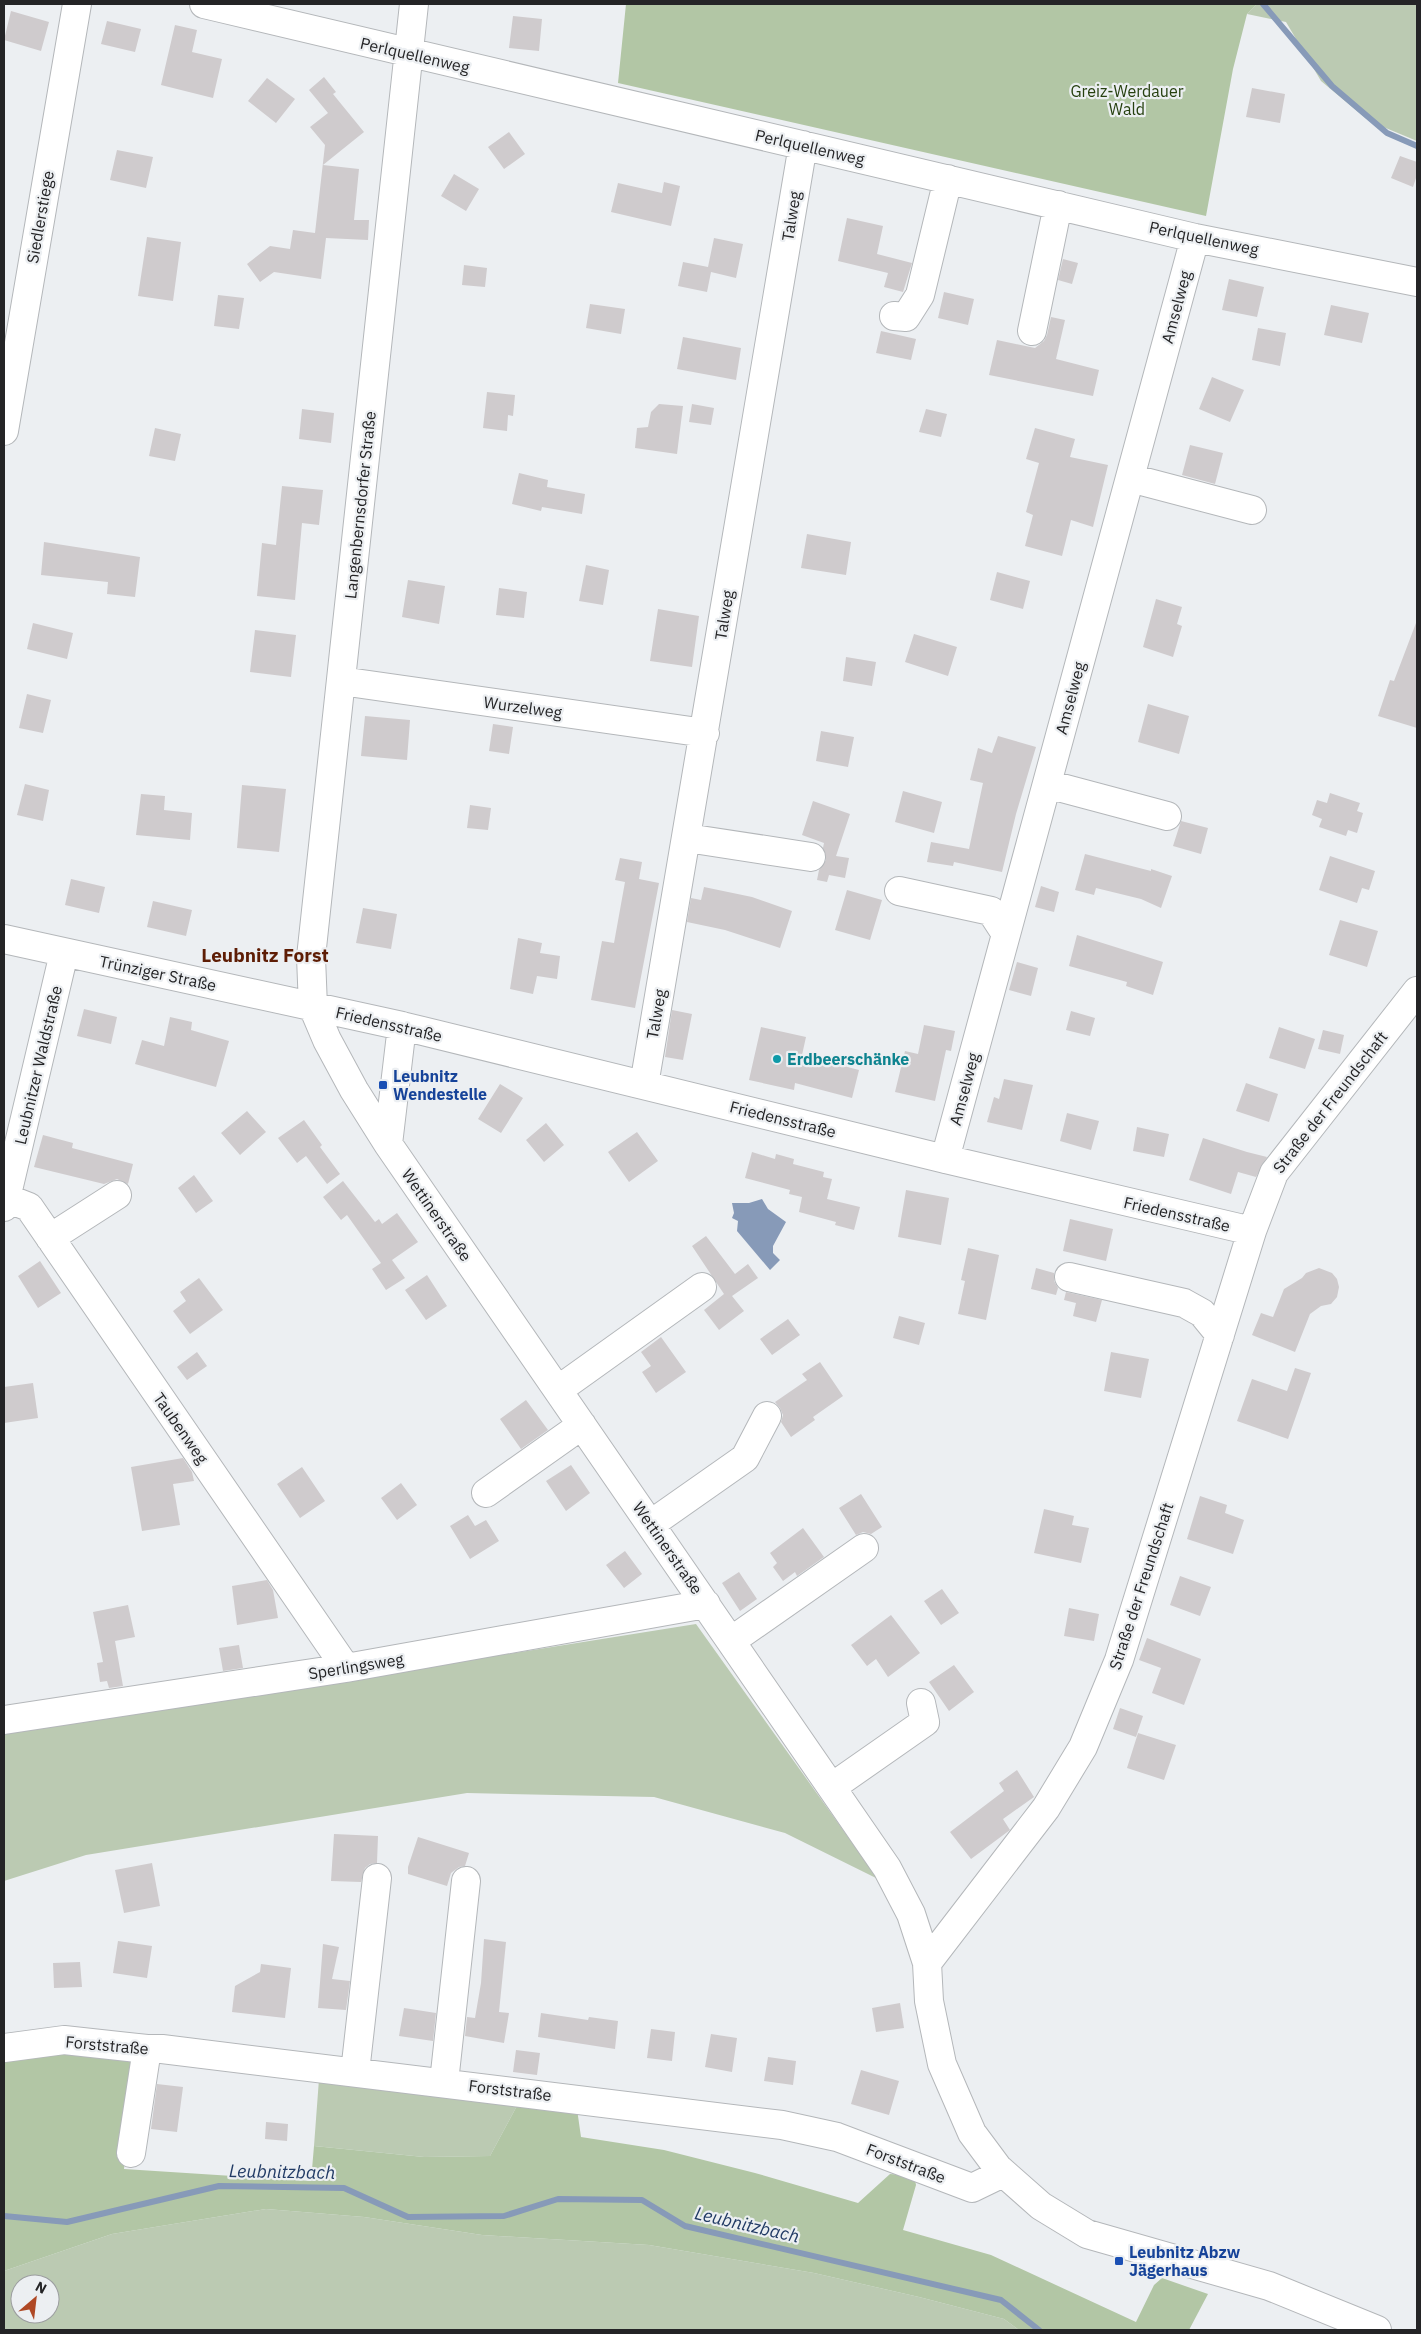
<svg xmlns="http://www.w3.org/2000/svg" width="1421" height="2334" font-family="'IBM Plex Sans',sans-serif">
<style>
.green{fill:#bbcab2;fill-rule:evenodd}
.forest{fill:#b2c6a5}
.water{fill:#879ab8}
.lines{fill:none;stroke-linecap:round;stroke-linejoin:round}
.stream{stroke:#879ab8;stroke-width:6}
.building{fill:#cfcbcd}
.minor-casing{stroke:#b4b7ba;stroke-width:30}
.minor{stroke:#fff;stroke-width:28}
.culture-dot{fill:#0f9aa8;stroke:#eceff2;stroke-width:2}
.transit-dot{fill:#1a4fb4;stroke:#eceff2;stroke-width:2}
.labels{text-anchor:middle;stroke-width:4.5;stroke-linejoin:round;paint-order:stroke}
.street-label{font-size:16px;fill:#242426;stroke:#eceff2}
.park-label{font-size:16px;fill:#26400f;stroke:#eceff2}
.culture-label{font-size:16px;font-weight:bold;fill:#0d838f;stroke:#eceff2;text-anchor:start}
.transit-label{font-size:16px;font-weight:bold;fill:#164399;stroke:#eceff2;text-anchor:start}
.water-label{font-size:18px;font-style:italic;fill:#223b65;stroke:#eceff2}
.quarter-label{font-size:19px;font-weight:bold;fill:#5e1d05;stroke:#eceff2}
</style>
<rect width="100%" height="100%" fill="#eceff2"/>
<path class="green" d="M 1257,4 L 1417,4 L 1417,141 L 1369,121 L 1321,81 L 1286,22 L 1247,14 Z
M 696,1624 L 878,1879 L 785,1833 L 654,1797 L 467,1793 L 86,1855 L 4,1881 L 4,1734 Z
M 319,2079 L 519,2102 L 490,2156 L 424,2157 L 314,2146 Z
M 266,2209 L 364,2217 L 482,2235 L 649,2245 L 814,2273 L 919,2297 L 1004,2319 L 1019,2330 L 4,2330 L 4,2271 L 112,2234 ZM 20,2284 L 50,2284 L 50,2314 L 20,2314 Z"/>
<path class="forest" d="M 626,4 L 1257,4 L 1247,14 L 1233,69 L 1206,216 L 618,83 Z
M 65,2052 L 136,2055 L 124,2169 L 311,2181 L 314,2146 L 424,2157 L 490,2156 L 519,2102 L 577,2109 L 581,2137 L 664,2150 L 755,2173 L 858,2203 L 890,2174 L 902,2175 L 915,2180 L 916,2185 L 903,2230 L 991,2255 L 1136,2322 L 1154,2285 L 1162,2278 L 1208,2294 L 1189,2330 L 1019,2330 L 1004,2319 L 919,2297 L 814,2273 L 649,2245 L 482,2235 L 364,2217 L 266,2209 L 112,2234 L 4,2271 L 4,2059 Z"/>
<path class="water" d="M 762,1199 L 768,1209 L 786,1222 L 773,1246 L 773,1253 L 780,1260 L 770,1270 L 737,1231 L 738,1221 L 732,1218 L 734,1213 L 732,1203 L 749,1203 Z"/>
<g class="lines">
<path class="stream" d="M 1263,4 L 1332,86 L 1387,133 L 1417,146
M 4,2216 L 67,2222 L 219,2186 L 344,2188 L 408,2217 L 504,2216 L 558,2199 L 642,2200 L 685,2226 L 1001,2300 L 1039,2330"/>
</g>
<path class="building" d="M 11,11 L 49,22 L 41,51 L 4,40 Z
M 513,16 L 542,19 L 539,51 L 509,48 Z
M 107,21 L 141,29 L 135,52 L 101,44 Z
M 175,25 L 197,30 L 192,52 L 222,59 L 213,98 L 161,85 Z
M 324,77 L 336,92 L 333,94 L 364,132 L 323,165 L 359,169 L 354,220 L 369,220 L 368,240 L 326,238 L 321,279 L 274,272 L 260,282 L 247,264 L 270,246 L 290,249 L 293,230 L 315,233 L 325,145 L 310,127 L 328,113 L 309,90 Z
M 267,78 L 295,99 L 276,123 L 248,101 Z
M 1252,88 L 1285,94 L 1280,123 L 1246,117 Z
M 509,132 L 525,154 L 504,169 L 488,147 Z
M 117,150 L 153,157 L 146,188 L 110,180 Z
M 1400,156 L 1417,162 L 1417,175 L 1413,187 L 1391,178 Z
M 454,174 L 479,189 L 466,211 L 441,196 Z
M 664,182 L 680,186 L 671,226 L 611,212 L 618,183 L 662,193 Z
M 847,218 L 883,226 L 877,254 L 912,263 L 903,292 L 884,287 L 888,273 L 838,261 Z
M 147,237 L 181,242 L 173,301 L 138,296 Z
M 714,238 L 743,244 L 736,278 L 711,272 L 707,292 L 678,286 L 683,262 L 708,267 Z
M 1063,259 L 1078,263 L 1072,284 L 1058,280 Z
M 464,265 L 487,268 L 485,287 L 462,285 Z
M 1229,279 L 1264,287 L 1257,317 L 1222,310 Z
M 944,292 L 974,299 L 968,325 L 938,318 Z
M 218,295 L 244,298 L 239,329 L 214,326 Z
M 590,304 L 625,309 L 621,334 L 586,328 Z
M 1331,305 L 1369,313 L 1362,343 L 1324,335 Z
M 1051,317 L 1065,320 L 1056,359 L 1099,370 L 1093,396 L 989,375 L 997,340 L 1035,348 L 1044,341 L 1047,335 Z
M 1258,328 L 1286,333 L 1280,366 L 1252,360 Z
M 881,331 L 916,339 L 911,360 L 876,353 Z
M 683,337 L 741,348 L 736,380 L 677,369 Z
M 1212,377 L 1244,390 L 1230,422 L 1199,409 Z
M 487,392 L 515,395 L 513,416 L 508,415 L 507,431 L 483,428 Z
M 659,404 L 683,406 L 677,454 L 635,448 L 637,428 L 648,427 L 651,412 Z
M 692,404 L 714,408 L 711,425 L 689,422 Z
M 302,409 L 334,413 L 331,443 L 299,439 Z
M 926,409 L 947,414 L 941,437 L 919,432 Z
M 155,428 L 181,434 L 175,461 L 149,456 Z
M 1035,428 L 1075,439 L 1070,457 L 1108,465 L 1093,527 L 1071,520 L 1062,556 L 1025,546 L 1033,515 L 1026,512 L 1039,463 L 1026,459 Z
M 1190,445 L 1223,453 L 1215,484 L 1182,475 Z
M 519,473 L 548,480 L 547,487 L 585,494 L 582,514 L 542,507 L 541,511 L 512,504 Z
M 282,486 L 323,490 L 319,525 L 302,523 L 295,600 L 257,596 L 262,543 L 276,545 Z
M 807,534 L 851,542 L 846,575 L 801,568 Z
M 44,542 L 140,557 L 135,597 L 107,594 L 108,582 L 41,575 Z
M 586,565 L 609,570 L 603,605 L 579,601 Z
M 997,572 L 1030,581 L 1023,609 L 990,600 Z
M 408,580 L 445,586 L 439,624 L 402,617 Z
M 499,588 L 527,592 L 524,618 L 496,615 Z
M 1156,599 L 1182,607 L 1177,624 L 1182,626 L 1173,657 L 1143,647 Z
M 658,609 L 699,616 L 692,667 L 650,661 Z
M 33,623 L 73,633 L 67,659 L 27,649 Z
M 1416,623 L 1417,624 L 1417,728 L 1378,716 L 1390,680 L 1394,681 Z
M 255,630 L 296,635 L 291,677 L 250,672 Z
M 914,634 L 957,647 L 948,676 L 905,662 Z
M 846,657 L 876,662 L 872,686 L 843,681 Z
M 27,694 L 51,700 L 43,733 L 19,728 Z
M 1148,704 L 1189,716 L 1179,754 L 1138,742 Z
M 365,716 L 410,720 L 407,760 L 361,756 Z
M 493,724 L 513,727 L 509,754 L 489,751 Z
M 821,731 L 854,737 L 848,767 L 816,761 Z
M 998,736 L 1036,747 L 1016,814 L 1002,872 L 954,862 L 953,866 L 927,862 L 931,842 L 969,849 L 983,783 L 970,780 L 978,748 L 992,753 Z
M 25,784 L 49,790 L 43,821 L 17,815 Z
M 242,785 L 286,789 L 279,852 L 237,848 Z
M 903,791 L 942,802 L 934,833 L 895,822 Z
M 1330,793 L 1360,803 L 1357,811 L 1363,813 L 1357,833 L 1348,830 L 1346,836 L 1319,827 L 1322,819 L 1312,815 L 1317,800 L 1327,803 Z
M 141,794 L 165,796 L 164,810 L 192,813 L 190,840 L 136,835 Z
M 813,801 L 850,814 L 836,856 L 849,858 L 845,878 L 829,875 L 827,882 L 817,880 L 819,870 L 826,860 L 823,848 L 824,843 L 802,835 Z
M 470,805 L 491,808 L 488,830 L 467,828 Z
M 1181,821 L 1208,828 L 1201,854 L 1173,846 Z
M 1085,854 L 1151,871 L 1151,869 L 1172,876 L 1161,908 L 1141,899 L 1096,888 L 1094,895 L 1075,890 Z
M 1330,856 L 1375,871 L 1369,890 L 1362,888 L 1357,903 L 1319,890 Z
M 620,858 L 642,862 L 639,879 L 659,883 L 635,1008 L 591,1000 L 602,941 L 614,943 L 625,882 L 615,880 Z
M 71,879 L 105,887 L 99,913 L 65,905 Z
M 1041,886 L 1059,892 L 1054,912 L 1035,907 Z
M 704,887 L 752,897 L 792,911 L 780,948 L 725,930 L 687,922 L 691,898 L 701,900 Z
M 847,890 L 882,900 L 870,940 L 835,930 Z
M 153,901 L 192,910 L 186,936 L 147,927 Z
M 363,908 L 397,914 L 391,949 L 356,943 Z
M 1340,920 L 1378,931 L 1367,967 L 1329,955 Z
M 1077,935 L 1163,962 L 1153,995 L 1126,986 L 1127,982 L 1069,966 Z
M 518,938 L 542,943 L 540,953 L 560,956 L 557,979 L 537,976 L 533,994 L 510,989 Z
M 1017,962 L 1038,968 L 1031,996 L 1009,990 Z
M 84,1009 L 117,1017 L 111,1044 L 77,1036 Z
M 672,1010 L 692,1014 L 683,1060 L 665,1057 Z
M 1071,1011 L 1095,1018 L 1090,1036 L 1066,1030 Z
M 170,1017 L 192,1022 L 191,1030 L 229,1041 L 216,1087 L 135,1064 L 142,1040 L 164,1046 Z
M 924,1025 L 955,1031 L 951,1051 L 946,1050 L 935,1101 L 895,1092 L 905,1051 L 918,1054 Z
M 761,1027 L 806,1037 L 802,1055 L 859,1070 L 852,1098 L 795,1083 L 794,1090 L 749,1080 Z
M 1279,1027 L 1315,1039 L 1305,1069 L 1269,1058 Z
M 1323,1030 L 1344,1035 L 1340,1054 L 1318,1049 Z
M 1004,1079 L 1033,1085 L 1022,1130 L 987,1122 L 994,1097 L 999,1099 Z
M 1246,1083 L 1278,1094 L 1269,1122 L 1236,1111 Z
M 500,1084 L 523,1098 L 501,1133 L 478,1119 Z
M 247,1111 L 266,1132 L 240,1155 L 221,1133 Z
M 1067,1113 L 1099,1121 L 1091,1150 L 1060,1141 Z
M 304,1120 L 322,1145 L 320,1147 L 340,1174 L 327,1184 L 306,1156 L 297,1163 L 278,1138 Z
M 546,1123 L 564,1145 L 544,1162 L 526,1140 Z
M 1137,1127 L 1169,1134 L 1164,1157 L 1133,1151 Z
M 637,1132 L 658,1161 L 629,1182 L 608,1152 Z
M 43,1135 L 73,1143 L 72,1148 L 133,1164 L 128,1184 L 117,1179 L 104,1184 L 34,1167 Z
M 1203,1138 L 1247,1152 L 1267,1157 L 1256,1177 L 1238,1172 L 1231,1194 L 1189,1180 Z
M 752,1152 L 775,1159 L 776,1154 L 794,1159 L 793,1164 L 824,1172 L 823,1177 L 832,1179 L 827,1199 L 860,1207 L 854,1230 L 835,1225 L 836,1222 L 799,1212 L 802,1197 L 789,1194 L 790,1190 L 745,1178 Z
M 194,1175 L 213,1201 L 196,1213 L 178,1188 Z
M 343,1181 L 375,1222 L 379,1219 L 382,1224 L 397,1213 L 418,1242 L 392,1260 L 405,1278 L 386,1290 L 372,1269 L 381,1263 L 347,1215 L 341,1220 L 323,1197 Z
M 906,1190 L 949,1198 L 941,1245 L 898,1237 Z
M 1070,1219 L 1113,1229 L 1106,1261 L 1063,1251 Z
M 706,1236 L 735,1274 L 748,1264 L 758,1278 L 732,1296 L 744,1311 L 719,1330 L 704,1310 L 724,1294 L 692,1246 Z
M 968,1248 L 999,1255 L 986,1320 L 958,1314 L 965,1281 L 961,1280 Z
M 40,1261 L 61,1293 L 38,1308 L 18,1276 Z
M 1036,1268 L 1054,1273 L 1054,1281 L 1058,1288 L 1056,1295 L 1031,1289 Z
M 1319,1268 L 1332,1273 L 1337,1279 L 1339,1287 L 1337,1297 L 1331,1304 L 1321,1306 L 1310,1314 L 1295,1352 L 1252,1335 L 1261,1313 L 1273,1317 L 1284,1289 L 1302,1278 L 1306,1273 Z
M 427,1275 L 447,1306 L 426,1320 L 405,1290 Z
M 199,1278 L 223,1310 L 190,1334 L 173,1311 L 186,1301 L 180,1292 Z
M 1066,1292 L 1102,1300 L 1096,1322 L 1073,1316 L 1076,1303 L 1064,1300 Z
M 899,1316 L 925,1323 L 919,1345 L 893,1338 Z
M 788,1319 L 800,1335 L 772,1355 L 760,1339 Z
M 661,1337 L 686,1372 L 656,1393 L 642,1372 L 651,1366 L 641,1352 Z
M 197,1352 L 207,1366 L 187,1380 L 177,1367 Z
M 1111,1352 L 1149,1359 L 1141,1398 L 1104,1391 Z
M 820,1362 L 843,1396 L 813,1417 L 815,1420 L 791,1437 L 781,1422 L 783,1415 L 780,1408 L 775,1402 L 807,1380 L 802,1374 Z
M 1295,1368 L 1311,1373 L 1288,1439 L 1237,1421 L 1252,1379 L 1287,1391 Z
M 33,1383 L 38,1418 L 4,1423 L 4,1387 Z
M 526,1400 L 548,1430 L 521,1449 L 500,1419 Z
M 183,1458 L 192,1472 L 194,1481 L 173,1484 L 180,1525 L 142,1531 L 131,1467 Z
M 571,1465 L 590,1493 L 566,1511 L 546,1481 Z
M 302,1467 L 325,1501 L 300,1518 L 277,1484 Z
M 401,1483 L 417,1505 L 397,1520 L 381,1498 Z
M 861,1494 L 882,1527 L 871,1534 L 863,1532 L 856,1535 L 839,1508 Z
M 1200,1496 L 1227,1505 L 1225,1513 L 1244,1520 L 1233,1554 L 1187,1539 Z
M 1044,1509 L 1074,1516 L 1072,1525 L 1089,1528 L 1081,1563 L 1034,1553 Z
M 468,1515 L 475,1526 L 486,1520 L 499,1541 L 470,1559 L 450,1526 Z
M 803,1528 L 824,1557 L 797,1576 L 795,1572 L 783,1581 L 773,1567 L 777,1563 L 770,1553 Z
M 625,1551 L 642,1574 L 624,1588 L 606,1565 Z
M 739,1572 L 757,1599 L 740,1611 L 722,1583 Z
M 1180,1576 L 1211,1587 L 1200,1616 L 1170,1605 Z
M 267,1580 L 273,1590 L 278,1618 L 237,1625 L 232,1586 Z
M 942,1589 L 959,1613 L 941,1625 L 924,1601 Z
M 128,1605 L 135,1637 L 115,1641 L 123,1686 L 109,1688 L 107,1681 L 100,1682 L 97,1663 L 103,1662 L 93,1612 Z
M 1069,1608 L 1099,1614 L 1094,1641 L 1064,1636 Z
M 891,1615 L 920,1653 L 888,1677 L 876,1659 L 867,1666 L 851,1645 Z
M 1147,1638 L 1201,1659 L 1184,1705 L 1152,1693 L 1161,1668 L 1139,1660 Z
M 239,1645 L 243,1668 L 223,1671 L 219,1648 Z
M 954,1665 L 974,1692 L 949,1711 L 929,1682 Z
M 1120,1708 L 1143,1716 L 1136,1737 L 1113,1729 Z
M 1138,1733 L 1176,1745 L 1164,1780 L 1127,1768 Z
M 1017,1770 L 1034,1797 L 1003,1819 L 1010,1830 L 971,1859 L 950,1832 L 1004,1791 L 999,1783 Z
M 334,1834 L 378,1836 L 377,1863 L 370,1864 L 365,1868 L 361,1882 L 331,1881 Z
M 418,1837 L 469,1853 L 465,1866 L 459,1867 L 451,1873 L 447,1886 L 408,1874 L 408,1867 Z
M 152,1863 L 160,1906 L 124,1913 L 115,1870 Z
M 484,1939 L 506,1942 L 499,2012 L 509,2013 L 504,2043 L 465,2036 L 467,2017 L 475,2018 L 481,1983 Z
M 118,1941 L 152,1946 L 147,1978 L 113,1973 Z
M 323,1944 L 339,1947 L 332,1979 L 350,1981 L 346,2010 L 318,2008 Z
M 80,1962 L 82,1987 L 54,1988 L 53,1963 Z
M 261,1964 L 291,1968 L 285,2018 L 232,2012 L 235,1986 L 260,1972 Z
M 900,2003 L 904,2028 L 876,2032 L 872,2008 Z
M 404,2008 L 436,2013 L 433,2041 L 399,2036 Z
M 541,2013 L 588,2020 L 589,2017 L 618,2021 L 615,2049 L 538,2037 Z
M 651,2029 L 675,2032 L 672,2061 L 647,2058 Z
M 711,2034 L 737,2038 L 732,2072 L 705,2067 Z
M 516,2050 L 540,2053 L 537,2075 L 513,2072 Z
M 768,2057 L 796,2061 L 793,2085 L 764,2081 Z
M 861,2070 L 899,2081 L 889,2115 L 851,2104 Z
M 157,2084 L 183,2087 L 177,2132 L 151,2129 Z
M 266,2122 L 288,2124 L 287,2141 L 265,2139 Z"/>
<g class="lines">
<g class="minor-casing">
<path id="minor" d="M 204,4 L 1195,238 L 1417,282
M 414,4 L 311,957 L 313,1007 L 327,1040 L 354,1090 L 388,1144 L 887,1868 L 911,1914 L 927,1963 L 929,2001 L 942,2064 L 972,2133 L 998,2168 L 1041,2206 L 1087,2234 L 1269,2286 L 1377,2330
M 894,316 L 906,317 L 920,295 L 948,179
M 1032,331 L 1058,205
M 4,431 L 77,4
M 1130,478 L 1252,510
M 341,681 L 705,733
M 1047,784 L 1167,816
M 687,838 L 811,857
M 899,891 L 991,911 L 1006,934
M 4,939 L 402,1026 L 945,1159 L 1252,1231
M 644,1085 L 803,145
M 388,1144 L 402,1026
M 945,1159 L 1195,238
M 6,1198 L 29,1207 L 346,1668
M 4,1207 L 64,953
M 50,1238 L 117,1195
M 1069,1277 L 1184,1303 L 1202,1313 L 1220,1335
M 558,1390 L 702,1287
M 486,1493 L 582,1425
M 651,1524 L 745,1458 L 767,1416
M 731,1641 L 864,1548
M 4,1720 L 346,1668 L 706,1604
M 832,1787 L 925,1722 L 921,1703
M 927,1963 L 1046,1808 L 1083,1747 L 1119,1660 L 1252,1231 L 1274,1173 L 1417,991
M 4,2048 L 64,2040 L 147,2049 L 162,2049 L 782,2125 L 837,2137 L 972,2188 L 1003,2173
M 355,2072 L 377,1878
M 444,2082 L 466,1881
M 131,2153 L 147,2049"/>
</g>
<use href="#minor" class="minor"/>
</g>
<circle class="culture-dot" cx="777" cy="1059" r="5"/>
<g class="transit-dot">
<rect x="378" y="1080" width="10" height="10" rx="2.5"/>
<rect x="1114" y="2256" width="10" height="10" rx="2.5"/>
</g>
<g class="labels">
<g class="street-label">
<text transform="translate(415 55) rotate(13)" y="6">Perlquellenweg</text>
<text transform="translate(810 147) rotate(13)" y="6">Perlquellenweg</text>
<text transform="translate(791 216) rotate(-81)" y="6">Talweg</text>
<text transform="translate(40 217) rotate(-80)" y="6">Siedlerstiege</text>
<text transform="translate(1204 238) rotate(12)" y="6">Perlquellenweg</text>
<text transform="translate(1176 307) rotate(-75)" y="6">Amselweg</text>
<text transform="translate(360 505) rotate(-84)" y="6">Langenbernsdorfer Straße</text>
<text transform="translate(724 615) rotate(-81)" y="6">Talweg</text>
<text transform="translate(1070 698) rotate(-75)" y="6">Amselweg</text>
<text transform="translate(523 707) rotate(8)" y="6">Wurzelweg</text>
<text transform="translate(158 973) rotate(12)" y="6">Trünziger Straße</text>
<text transform="translate(656 1014) rotate(-80)" y="6">Talweg</text>
<text transform="translate(389 1024) rotate(13)" y="6">Friedensstraße</text>
<text transform="translate(38 1065) rotate(-77)" y="6">Leubnitzer Waldstraße</text>
<text transform="translate(964 1089) rotate(-75)" y="6">Amselweg</text>
<text transform="translate(1330 1102) rotate(-52)" y="6">Straße der Freundschaft</text>
<text transform="translate(783 1119) rotate(14)" y="6">Friedensstraße</text>
<text transform="translate(1177 1214) rotate(13)" y="6">Friedensstraße</text>
<text transform="translate(437 1215) rotate(55)" y="6">Wettinerstraße</text>
<text transform="translate(181 1428) rotate(55)" y="6">Taubenweg</text>
<text transform="translate(668 1548) rotate(55)" y="6">Wettinerstraße</text>
<text transform="translate(1141 1586) rotate(-72)" y="6">Straße der Freundschaft</text>
<text transform="translate(356 1666) rotate(-9)" y="6">Sperlingsweg</text>
<text transform="translate(107 2045) rotate(5)" y="6">Forststraße</text>
<text transform="translate(510 2090) rotate(7)" y="6">Forststraße</text>
<text transform="translate(906 2163) rotate(21)" y="6">Forststraße</text>
</g>
<g class="park-label">
<text x="1127" y="97">Greiz-Werdauer<tspan x="1127" dy="18">Wald</tspan></text>
</g>
<g class="culture-label">
<text x="787" y="1065">Erdbeerschänke</text>
</g>
<g class="transit-label">
<text x="393" y="1082">Leubnitz<tspan x="393" dy="18">Wendestelle</tspan></text>
<text x="1129" y="2258">Leubnitz Abzw<tspan x="1129" dy="18">Jägerhaus</tspan></text>
</g>
<g class="water-label">
<text transform="translate(282 2172) rotate(1)" y="6">Leubnitzbach</text>
<text transform="translate(747 2225) rotate(13)" y="6">Leubnitzbach</text>
</g>
<g class="quarter-label">
<text x="265" y="962">Leubnitz Forst</text>
</g>
</g>
<rect width="1421" height="2334" fill="none" stroke="#242426" stroke-width="10"/>
<g transform="translate(35 2299) rotate(28)"><circle r="24" fill="#eceff2" stroke="#9c9ea0"/>
<path d="M0-4L9 19L0 12L-9 19Z" fill="#af4824"/>
<text y="-8" font-size="14" font-weight="bold" text-anchor="middle" fill="#242426">N</text>
</g>
</svg>
